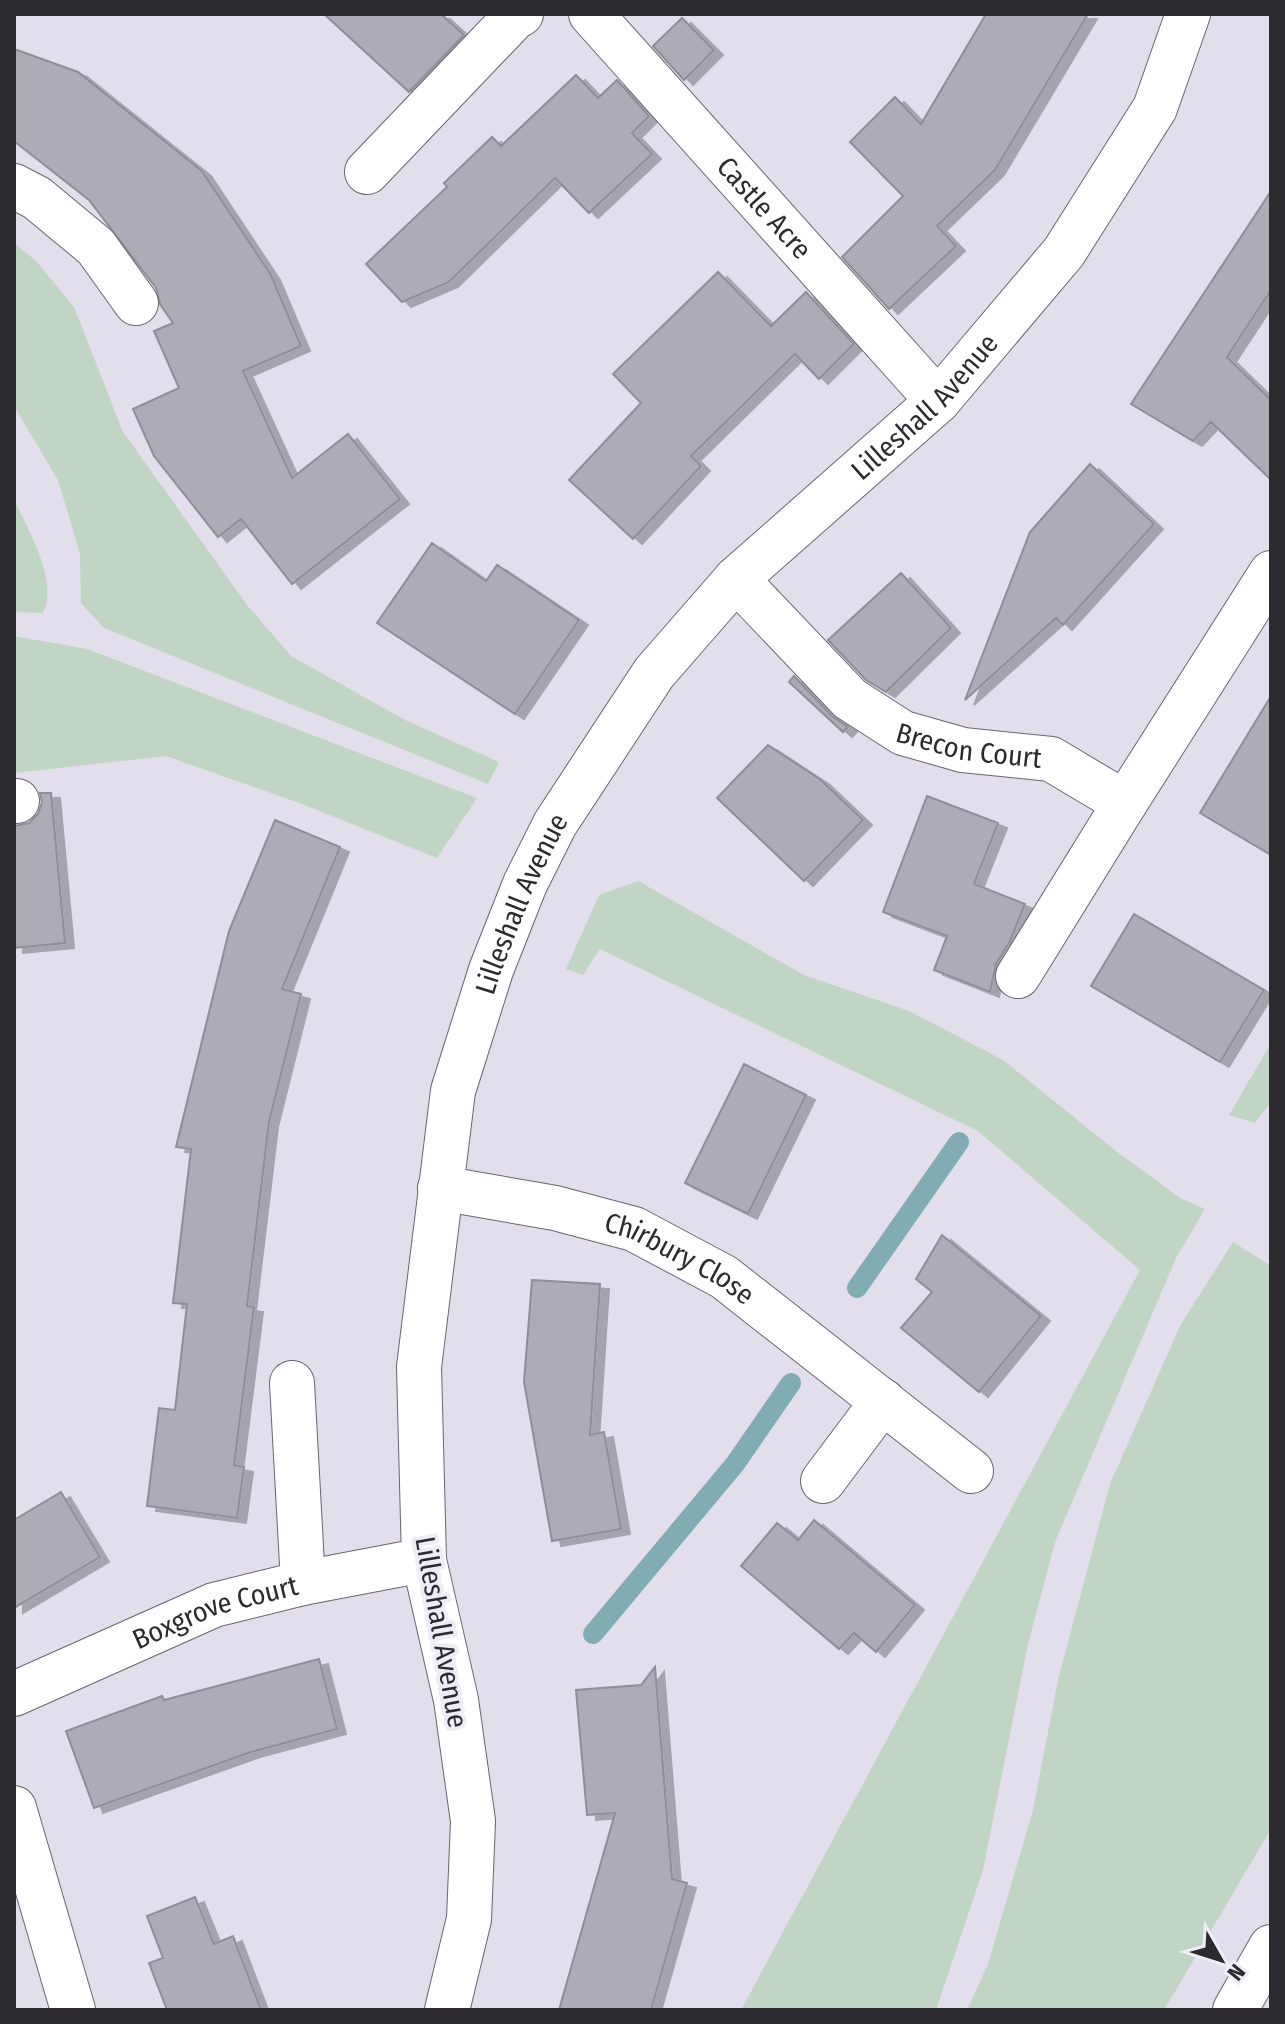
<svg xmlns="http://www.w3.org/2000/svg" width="1285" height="2024" font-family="'Fira Sans Condensed',sans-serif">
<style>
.green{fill:#c1d5c4}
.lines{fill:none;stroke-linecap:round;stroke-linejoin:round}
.stream{stroke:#80acb2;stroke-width:20}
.building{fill:#aeabb7;stroke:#908d98;stroke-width:2;filter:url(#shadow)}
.minor-casing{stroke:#68656f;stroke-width:46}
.minor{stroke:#fff;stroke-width:44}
.labels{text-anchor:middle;stroke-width:8;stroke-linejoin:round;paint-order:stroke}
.street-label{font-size:28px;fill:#2c2a2f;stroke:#efecf8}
</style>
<defs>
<filter id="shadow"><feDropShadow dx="9" dy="5" stdDeviation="0" flood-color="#0004"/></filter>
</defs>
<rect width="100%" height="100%" fill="#e2deeb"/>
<path class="green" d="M 14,243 L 36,261 L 74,307 L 123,432 L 247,605 L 291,656 L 405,720 L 499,762 L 488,784 L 104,628 L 81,603 L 80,554 L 58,480 L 14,406 Z
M 14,499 C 28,530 59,581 43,613 L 14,612 Z
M 14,636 L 87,649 L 477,798 L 437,858 L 302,804 L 166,756 L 14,773 Z
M 638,881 L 804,975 L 909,1011 L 1003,1060 L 1116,1151 L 1180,1198 L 1205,1209 L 1176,1258 L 1055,1542 L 1028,1644 L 983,1870 L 936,2010 L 741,2010 L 1140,1270 L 978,1131 L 600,949 L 583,975 L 566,969 L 599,895 Z
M 1271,1043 L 1271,1102 L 1255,1123 L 1229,1115 Z
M 1233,1242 L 1271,1266 L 1271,1829 L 1164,2010 L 967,2010 L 988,1964 L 1033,1810 L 1058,1680 L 1110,1484 L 1180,1326 Z"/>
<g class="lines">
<path class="stream" d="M 857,1288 L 959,1142
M 593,1634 L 735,1464 L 791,1383"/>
</g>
<path class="building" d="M 324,14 L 441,14 L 464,35 L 409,92 Z
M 986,14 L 1088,14 L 995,170 L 937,226 L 956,246 L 889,309 L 842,257 L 903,196 L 850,142 L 895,97 L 921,124 Z
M 682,18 L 714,50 L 684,80 L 653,46 Z
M 14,49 L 78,72 L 202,171 L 271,275 L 301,346 L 243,371 L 292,478 L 348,434 L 400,499 L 292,584 L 241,519 L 218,537 L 154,456 L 133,409 L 179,388 L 154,331 L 173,323 L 160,304 L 156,288 L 89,200 L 14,141 Z
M 576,75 L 598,98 L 617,80 L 649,116 L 632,133 L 652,154 L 589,213 L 555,178 L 449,282 L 402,302 L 366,264 L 447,187 L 444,183 L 492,137 L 501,146 Z
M 1271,191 L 1271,290 L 1227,357 L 1271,400 L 1271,480 L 1211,422 L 1193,441 L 1131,404 Z
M 718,272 L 771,326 L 806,292 L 854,344 L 819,379 L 795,354 L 691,456 L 701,466 L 633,539 L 569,480 L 641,403 L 613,374 Z
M 1090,464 L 1154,524 L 1063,625 L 1056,618 L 965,700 L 1030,532 Z
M 432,543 L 486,581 L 497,565 L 579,620 L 515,714 L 377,623 Z
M 901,573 L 951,628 L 886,692 L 866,680 L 828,640 Z
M 794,676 L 832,716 L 848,727 L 843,732 L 789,682 Z
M 1271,696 L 1271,855 L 1200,813 Z
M 768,745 L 821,780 L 863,820 L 804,881 L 717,798 Z
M 40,793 L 51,793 L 65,943 L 14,948 L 14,826 L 29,823 L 38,814 L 42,802 Z
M 927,796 L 998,823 L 974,884 L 1025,904 L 1010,941 L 996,964 L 990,992 L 934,970 L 947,936 L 883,912 Z
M 275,820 L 340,847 L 282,989 L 301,994 L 269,1122 L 247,1306 L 254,1307 L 234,1465 L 244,1467 L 237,1518 L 147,1506 L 159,1408 L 175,1410 L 187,1304 L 173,1303 L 191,1149 L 176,1147 L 229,931 Z
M 1134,914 L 1264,990 L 1220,1062 L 1091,986 Z
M 744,1064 L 806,1095 L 748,1214 L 685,1183 Z
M 942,1235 L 1041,1316 L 979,1392 L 901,1328 L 932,1292 L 916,1279 Z
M 532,1280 L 600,1284 L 590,1435 L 604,1432 L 621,1529 L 552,1541 L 524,1382 Z
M 61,1492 L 100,1557 L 14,1608 L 14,1520 Z
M 814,1520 L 915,1605 L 876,1652 L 854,1633 L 839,1649 L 741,1566 L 777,1523 L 798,1540 Z
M 319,1659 L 337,1729 L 251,1752 L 94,1808 L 66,1731 L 162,1696 L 164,1700 Z
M 655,1667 L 672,1879 L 687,1883 L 651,2010 L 559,2010 L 615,1813 L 587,1815 L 576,1690 L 641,1685 Z
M 195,1897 L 214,1944 L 233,1936 L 261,2010 L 167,2010 L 149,1963 L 163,1958 L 147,1916 Z"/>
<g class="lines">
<g class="minor-casing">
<g id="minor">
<path id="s1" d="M 591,14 L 938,401"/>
<path d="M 367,172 L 515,17 L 521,14"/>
<path d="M 14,186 L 37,198 L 96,247 L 136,303"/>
<path id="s2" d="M 736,579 L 850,699 L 903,733 L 963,750 L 1051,759 L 1125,803 L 1271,573"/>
<path d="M 14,801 L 17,801"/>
<path d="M 1018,976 L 1125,803"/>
<path id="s3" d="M 440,1188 L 555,1208 L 634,1229 L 724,1277 L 971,1471"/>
<path d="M 292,1383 L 303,1583"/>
<path d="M 823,1481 L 883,1401"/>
<path id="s4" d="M 14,1694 L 214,1605 L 303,1583 L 424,1560"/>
<path d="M 14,1808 L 73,2010"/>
<path id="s5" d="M 447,2010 L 469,1919 L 473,1821 L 456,1700 L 424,1560 L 419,1367 L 453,1091 L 491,970 L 525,884 L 555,824 L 654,673 L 736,579 L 938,401 L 1064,252 L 1155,108 L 1188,14"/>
<path d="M 1235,2010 L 1271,1947"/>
</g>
</g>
<use href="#minor" class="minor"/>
</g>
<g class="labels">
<g class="street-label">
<text dy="10" stroke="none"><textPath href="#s1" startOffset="260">Castle Acre</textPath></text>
<text dy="10" stroke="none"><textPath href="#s5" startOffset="1776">Lilleshall Avenue</textPath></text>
<text dy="10" stroke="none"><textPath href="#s2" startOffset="296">Brecon Court</textPath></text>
<text dy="10" stroke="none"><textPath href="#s5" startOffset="1128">Lilleshall Avenue</textPath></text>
<text dy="10" stroke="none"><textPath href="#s3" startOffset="252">Chirbury Close</textPath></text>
<text dy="10" stroke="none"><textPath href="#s4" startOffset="218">Boxgrove Court</textPath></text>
<text transform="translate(442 1632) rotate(80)" y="10">Lilleshall Avenue</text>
</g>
</g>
<rect width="1285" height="2024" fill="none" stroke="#2c2a2f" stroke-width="32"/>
<g transform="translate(1221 1960) rotate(129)" stroke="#efecf8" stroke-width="6" paint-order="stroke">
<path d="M0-6L14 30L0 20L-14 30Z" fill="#2c2a2f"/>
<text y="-12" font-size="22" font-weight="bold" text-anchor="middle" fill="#2c2a2f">N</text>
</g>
</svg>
